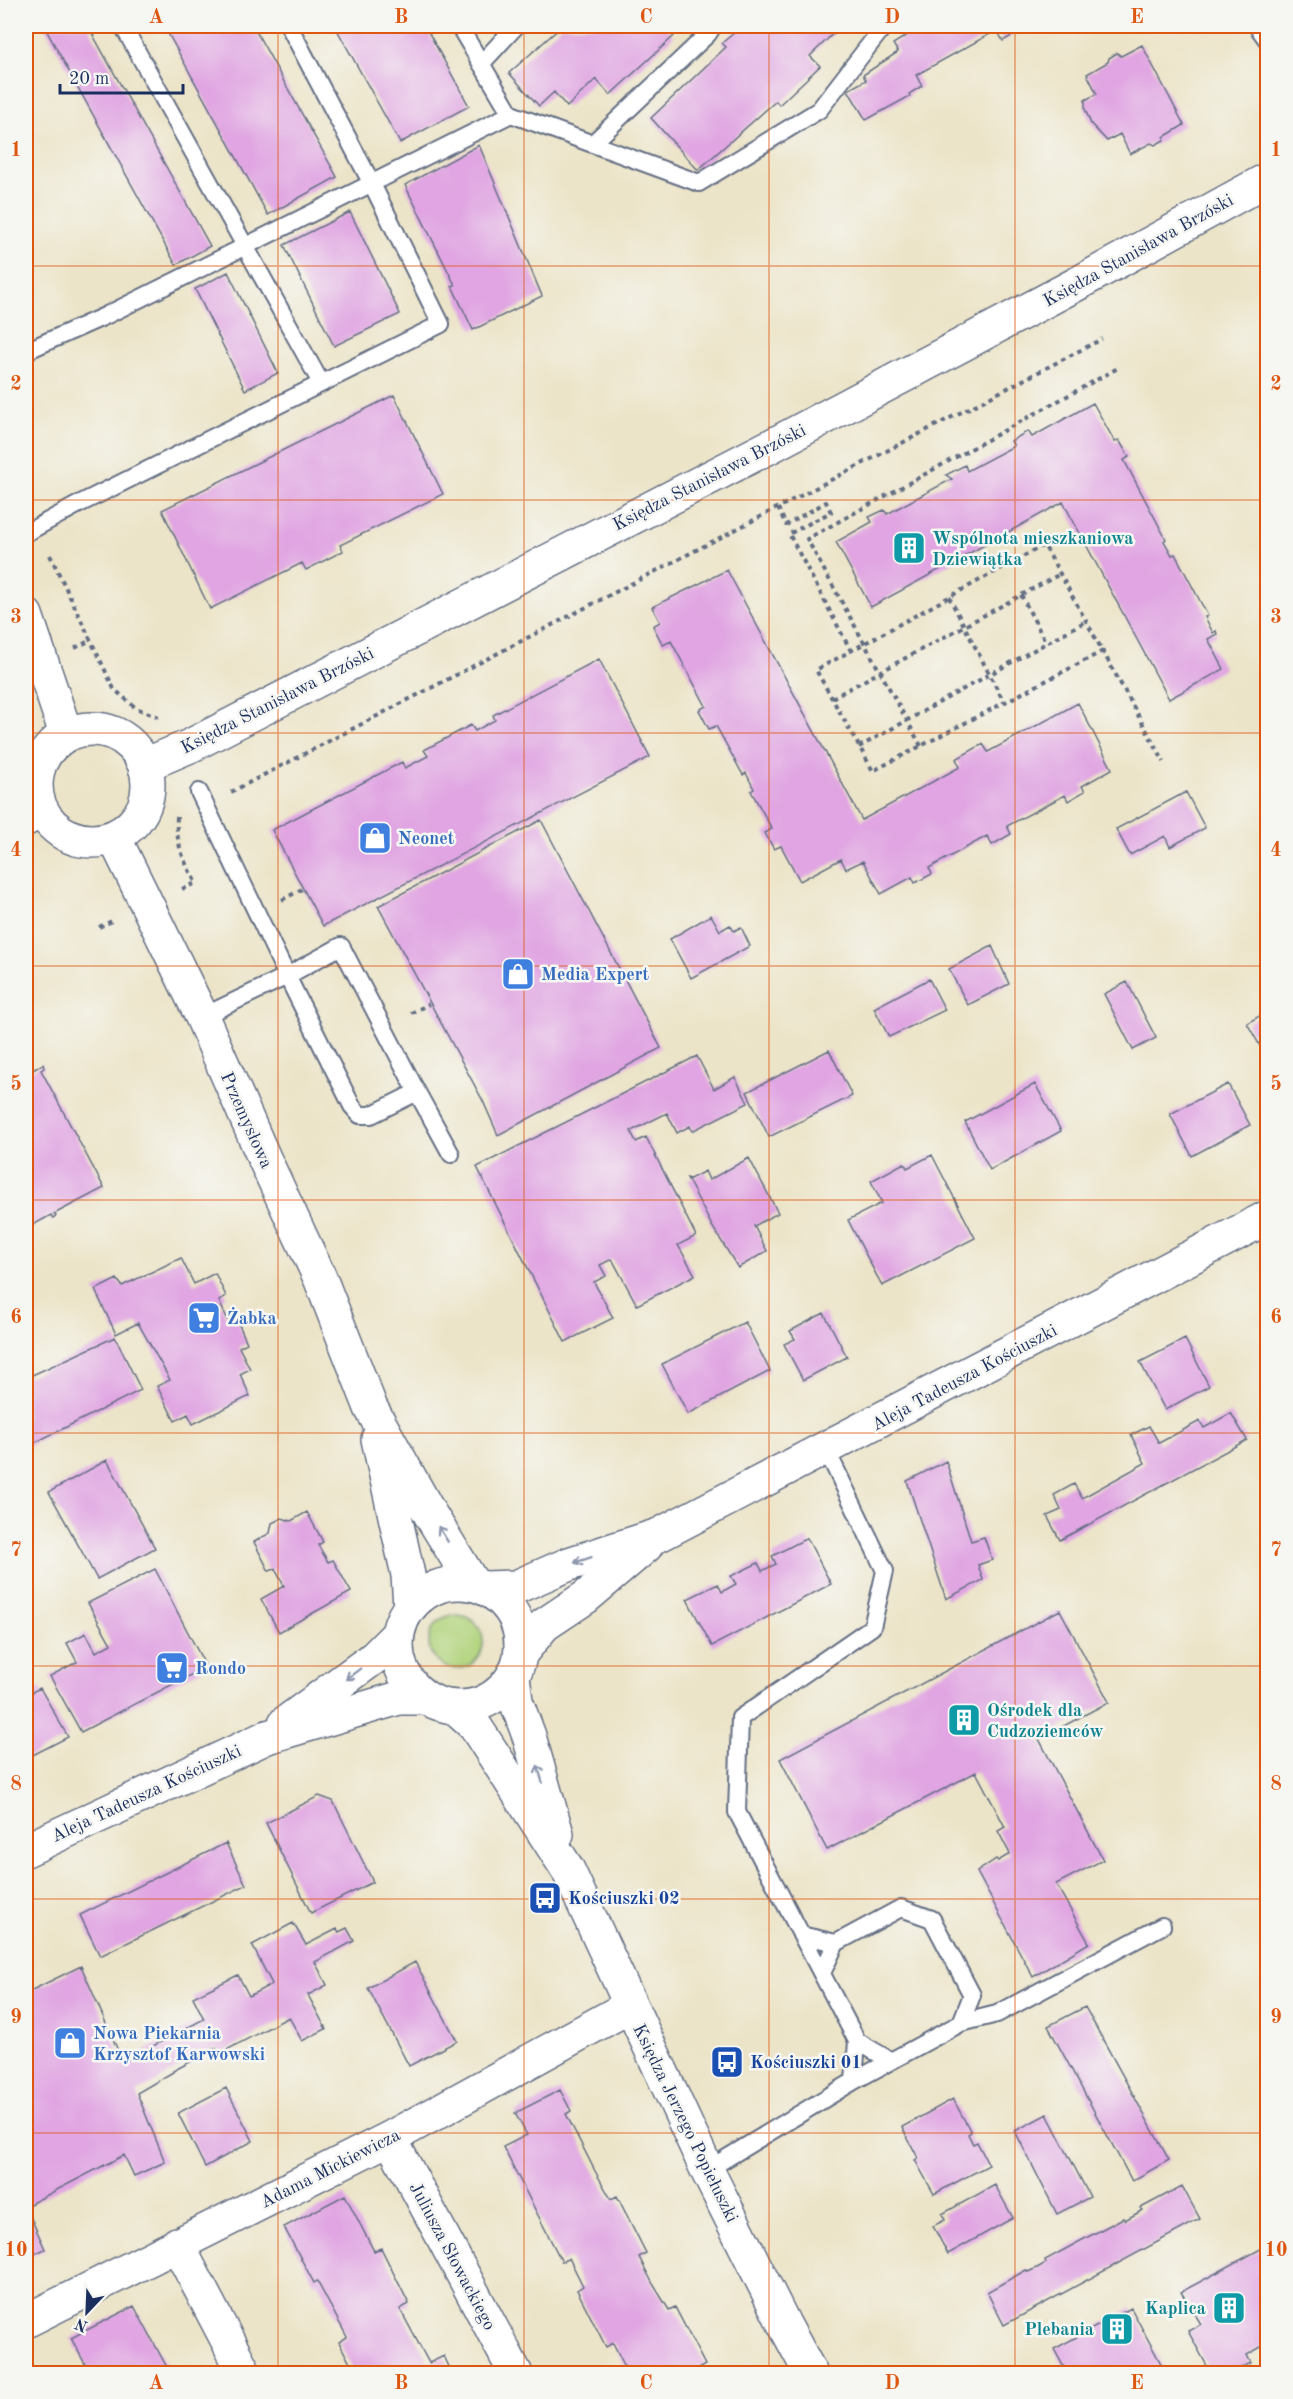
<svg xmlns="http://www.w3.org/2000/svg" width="1293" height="2399" font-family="'Old Standard TT',serif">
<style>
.green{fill:#b1d37b;stroke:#66816c;stroke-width:1.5}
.building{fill:#e0a5e2}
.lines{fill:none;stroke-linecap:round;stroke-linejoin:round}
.service-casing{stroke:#646e83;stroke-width:20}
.minor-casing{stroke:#646e83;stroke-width:36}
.tertiary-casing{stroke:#646e83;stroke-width:36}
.path{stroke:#646e83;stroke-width:4;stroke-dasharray:4.5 4.5;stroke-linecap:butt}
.service{stroke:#fff;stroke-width:16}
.minor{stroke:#fff;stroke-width:33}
.tertiary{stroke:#fff;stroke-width:33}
.oneway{stroke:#8d97ae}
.grid{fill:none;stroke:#de5710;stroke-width:1.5;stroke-opacity:0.55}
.labels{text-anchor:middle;stroke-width:5;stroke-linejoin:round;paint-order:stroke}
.street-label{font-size:18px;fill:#1b2f5e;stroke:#f6f6f2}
.culture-label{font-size:18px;font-weight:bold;fill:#0d838f;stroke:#f6f6f2;text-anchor:start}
.shop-label{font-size:18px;font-weight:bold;fill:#366cbe;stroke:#f6f6f2;text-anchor:start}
.transit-label{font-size:18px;font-weight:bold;fill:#164399;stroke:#f6f6f2;text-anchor:start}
.neatline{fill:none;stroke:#de5710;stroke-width:2}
.grid-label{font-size:20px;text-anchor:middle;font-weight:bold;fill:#de5710}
</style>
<rect width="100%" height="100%" fill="#f6f6f2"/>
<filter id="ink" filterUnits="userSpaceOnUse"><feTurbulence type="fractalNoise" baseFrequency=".0167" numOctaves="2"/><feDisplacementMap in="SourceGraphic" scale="12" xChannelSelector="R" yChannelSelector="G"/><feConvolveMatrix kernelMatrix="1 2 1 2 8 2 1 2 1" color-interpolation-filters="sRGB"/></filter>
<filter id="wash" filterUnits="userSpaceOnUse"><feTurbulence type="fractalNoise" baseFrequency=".008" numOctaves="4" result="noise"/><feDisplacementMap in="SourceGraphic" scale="24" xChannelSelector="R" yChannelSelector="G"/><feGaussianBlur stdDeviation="1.35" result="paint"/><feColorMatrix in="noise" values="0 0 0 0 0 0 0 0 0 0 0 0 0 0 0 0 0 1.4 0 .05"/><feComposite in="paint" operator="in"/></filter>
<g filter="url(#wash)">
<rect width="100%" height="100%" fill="#ece4c8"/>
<path class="green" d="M429 1642a27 27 0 1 1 54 0a27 27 0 1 1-54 0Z"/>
<g id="blocks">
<path class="building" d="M 44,26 L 88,26 L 210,246 L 176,265 Z
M 164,26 L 253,26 L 337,177 L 268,215 Z
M 335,26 L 425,26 L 469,106 L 400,143 Z
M 562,26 L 668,26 L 666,27 L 674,36 L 610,95 L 596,79 L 567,107 L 554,92 L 539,106 L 509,73 Z
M 742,26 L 840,27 L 810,56 L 820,66 L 779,105 L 776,101 L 698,170 L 651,118 L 726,47 L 722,43 Z
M 922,26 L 1029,26 L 1003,41 L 997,30 L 916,75 L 922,86 L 909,94 L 910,96 L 866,120 L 848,90 L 866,80 L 863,75 L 898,52 L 893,44 Z
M 1142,45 L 1184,125 L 1164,137 L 1164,140 L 1155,145 L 1151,143 L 1130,154 L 1120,134 L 1107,141 L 1091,124 L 1085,109 L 1085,100 L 1097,94 L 1087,74 L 1108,62 L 1109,58 L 1117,53 L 1121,56 Z
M 479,145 L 542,296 L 473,330 L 452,286 L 455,285 L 405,185 Z
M 350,212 L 400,314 L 334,346 L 284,245 Z
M 228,272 L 278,373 L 245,390 L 195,289 Z
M 394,395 L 443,494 L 340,545 L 343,551 L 306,570 L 302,563 L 210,609 L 162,510 Z
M 1093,403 L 1115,442 L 1119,440 L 1129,457 L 1124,460 L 1166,539 L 1164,541 L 1172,555 L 1175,554 L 1208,616 L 1205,617 L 1213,633 L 1216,631 L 1217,634 L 1208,639 L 1224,669 L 1169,699 L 1063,502 L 871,607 L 836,542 L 872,522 L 869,517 L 884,510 L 887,514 L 952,479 L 946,475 L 965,465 L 967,471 L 1014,446 L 1011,441 L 1028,431 L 1032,437 Z
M 727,570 L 862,820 L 960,767 L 956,759 L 983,744 L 988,752 L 1078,703 L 1112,769 L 1082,786 L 1085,791 L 1068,801 L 1065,795 L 1007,826 L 1011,834 L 992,845 L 987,836 L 929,868 L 932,874 L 915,883 L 912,877 L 881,894 L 863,861 L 846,869 L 841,859 L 800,881 L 781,846 L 774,849 L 765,833 L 772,829 L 751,791 L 754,789 L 746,773 L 743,775 L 716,726 L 709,729 L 699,710 L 706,706 L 671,641 L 663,645 L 653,626 L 660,622 L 652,607 Z
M 599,659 L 650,757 L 323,926 L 272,830 L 402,762 L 405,768 L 428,756 L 424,750 L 471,725 L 475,731 L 495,720 L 493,715 Z
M 1186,792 L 1205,828 L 1170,847 L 1165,836 L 1130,855 L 1116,829 Z
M 541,820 L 661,1048 L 498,1135 L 483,1101 L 378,906 Z
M 711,915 L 720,931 L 730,925 L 734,931 L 741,927 L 750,946 L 691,978 L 670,939 Z
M 992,946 L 1009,984 L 968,1005 L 949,969 Z
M 929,979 L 945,1010 L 889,1037 L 874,1008 Z
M 1127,982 L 1156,1038 L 1133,1050 L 1104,994 Z
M 1268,996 L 1268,1060 L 1247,1023 L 1267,1012 L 1261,999 Z
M 829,1050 L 852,1096 L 769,1137 L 747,1092 Z
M 697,1056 L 714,1089 L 735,1077 L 748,1103 L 692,1131 L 690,1126 L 677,1133 L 667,1113 L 631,1131 L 636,1142 L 646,1137 L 696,1236 L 678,1245 L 695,1275 L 637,1305 L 612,1259 L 600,1265 L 606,1276 L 594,1282 L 613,1318 L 565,1342 L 477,1167 Z
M 43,1064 L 44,1068 L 41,1070 L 104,1188 L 54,1214 L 56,1216 L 53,1218 L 51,1215 L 26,1229 L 26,1074 Z
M 1035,1084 L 1061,1131 L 990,1170 L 965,1122 Z
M 1228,1084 L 1250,1125 L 1192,1156 L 1170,1114 Z
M 932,1155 L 975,1238 L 882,1286 L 848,1220 L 882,1203 L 871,1181 L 904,1163 L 907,1168 Z
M 749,1158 L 778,1213 L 754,1226 L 767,1251 L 738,1268 L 712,1226 L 687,1178 L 690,1179 L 705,1171 L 709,1180 Z
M 181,1258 L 194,1284 L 215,1273 L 226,1296 L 219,1301 L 228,1320 L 236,1318 L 247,1343 L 239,1347 L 250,1369 L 240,1374 L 250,1396 L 193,1424 L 188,1414 L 175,1421 L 157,1386 L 170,1380 L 138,1323 L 116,1334 L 95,1290 L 117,1279 L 122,1286 Z
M 824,1313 L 847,1357 L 803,1380 L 784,1344 L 795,1339 L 790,1331 Z
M 745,1322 L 770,1371 L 688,1414 L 662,1364 Z
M 115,1337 L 141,1390 L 26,1447 L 26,1371 L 28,1377 Z
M 1185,1339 L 1209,1386 L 1165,1410 L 1140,1362 Z
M 1231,1413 L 1247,1440 L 1060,1540 L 1047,1516 L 1061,1510 L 1054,1495 L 1074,1484 L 1082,1498 L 1145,1463 L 1131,1435 L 1149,1426 L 1159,1443 L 1200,1421 L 1204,1428 Z
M 107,1460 L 155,1548 L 97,1579 L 49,1492 Z
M 946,1461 L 971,1541 L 984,1537 L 992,1560 L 978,1565 L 983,1580 L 946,1599 L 907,1481 Z
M 307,1512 L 323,1542 L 318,1545 L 328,1562 L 333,1560 L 351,1592 L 279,1632 L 261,1599 L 284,1586 L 275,1569 L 269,1571 L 254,1542 L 270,1533 L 272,1523 L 282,1518 L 291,1521 Z
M 807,1538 L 831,1584 L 712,1646 L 687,1599 L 718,1584 L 722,1592 L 736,1584 L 731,1576 L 758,1563 L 762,1571 L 776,1564 L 772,1556 Z
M 155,1569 L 206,1667 L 81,1732 L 50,1676 L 77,1662 L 67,1643 L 86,1633 L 96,1652 L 111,1644 L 88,1603 Z
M 1060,1610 L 1109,1702 L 1039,1739 L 1103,1860 L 1056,1884 L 1089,1943 L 1033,1977 L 977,1872 L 996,1859 L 998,1861 L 1010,1854 L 998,1831 L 1005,1827 L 976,1772 L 827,1850 L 780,1759 Z
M 40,1688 L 68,1737 L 27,1758 L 26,1695 Z
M 319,1796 L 333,1801 L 373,1882 L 311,1913 L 266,1823 Z
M 226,1843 L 246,1885 L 100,1956 L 80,1915 Z
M 293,1923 L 306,1945 L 337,1929 L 339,1932 L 347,1928 L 354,1941 L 315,1962 L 327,1985 L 308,1995 L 326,2029 L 302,2041 L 289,2017 L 219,2054 L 216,2048 L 173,2071 L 173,2072 L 137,2093 L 165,2162 L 134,2176 L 124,2155 L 26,2206 L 26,1993 L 81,1966 L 123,2062 L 204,2019 L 193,1997 L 238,1975 L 249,1996 L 272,1984 L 252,1945 Z
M 415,1962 L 457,2041 L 409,2066 L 368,1988 Z
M 1085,2007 L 1169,2160 L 1132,2181 L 1048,2026 Z
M 226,2088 L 253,2141 L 205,2167 L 178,2113 Z
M 560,2090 L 571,2111 L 566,2114 L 595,2171 L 611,2199 L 617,2196 L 646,2253 L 639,2257 L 653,2284 L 669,2310 L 675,2307 L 705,2365 L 698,2369 L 701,2373 L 628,2373 L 613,2343 L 606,2347 L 577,2290 L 583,2286 L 569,2258 L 562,2262 L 503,2147 L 527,2135 L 515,2113 Z
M 953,2099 L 971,2132 L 968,2134 L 973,2144 L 977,2142 L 989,2165 L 934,2194 L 915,2160 L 918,2158 L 902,2127 Z
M 1047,2114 L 1090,2197 L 1057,2214 L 1015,2131 Z
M 995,2185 L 1013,2218 L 948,2254 L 933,2226 L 945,2220 L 942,2214 Z
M 1182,2186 L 1200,2219 L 1004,2325 L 987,2292 L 1026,2270 L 1028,2272 L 1037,2268 L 1046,2263 L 1045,2260 L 1123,2218 L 1125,2220 L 1143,2210 L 1141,2208 Z
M 345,2195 L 374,2251 L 381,2248 L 409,2304 L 400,2309 L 429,2363 L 444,2356 L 452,2373 L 355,2373 L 339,2342 L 347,2337 L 317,2281 L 314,2283 L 284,2227 Z
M 26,2207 L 45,2249 L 26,2258 Z
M 1268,2245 L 1268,2343 L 1247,2355 L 1251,2363 L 1231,2373 L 1211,2373 L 1188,2331 L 1201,2324 L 1181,2292 Z
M 134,2306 L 170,2373 L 90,2373 L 71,2338 Z
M 1131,2308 L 1166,2373 L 1067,2373 L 1054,2349 Z"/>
</g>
</g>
<g filter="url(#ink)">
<use href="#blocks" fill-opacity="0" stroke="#646e83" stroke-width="1.5"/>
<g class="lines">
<g class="service-casing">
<path id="service" d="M 123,26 L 321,383
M 459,26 L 511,114 L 699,183 L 819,110 L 884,26
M 1257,26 L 1268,41
M 481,64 L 516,26
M 592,144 L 708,34 L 713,26
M 26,351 L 105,316 L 511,114
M 26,533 L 81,503 L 441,324 L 372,184 L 289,26
M 199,792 L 287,976 L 202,1017
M 417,1092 L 371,1115 L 360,1115 L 352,1106 L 287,976 L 341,946 L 417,1092 L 451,1154
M 801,1935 L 836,1943 L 901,1908 L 932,1919 L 972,1995 L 961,2023 L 854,2081
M 822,1973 L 836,1943
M 961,2023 L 997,2014 L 1162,1926
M 857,2041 L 891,2061
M 707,2170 L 854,2081 L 857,2041 L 737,1812 L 740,1718 L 872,1627 L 885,1571 L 826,1449"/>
</g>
<g class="minor-casing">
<path id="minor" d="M 145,765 L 192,745 L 771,446 L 1073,286 L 1268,179
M 26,819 L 41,810
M 390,2138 L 516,2374
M 177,2244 L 245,2374
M 26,2321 L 390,2138 L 630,2006"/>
</g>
<g class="tertiary-casing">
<path id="tertiary" d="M 26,615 L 66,734
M36 785a56 56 0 1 1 112 0a56 56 0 1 1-112 0Z
M 114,837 L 202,1017 L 264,1158 L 320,1278 L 371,1408 L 430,1514 L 473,1584
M 378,1439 L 408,1575 L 410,1606
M397 1645a62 62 0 1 1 124 0a62 62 0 1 1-124 0Z
M 484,1588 L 516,1587 L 569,1564 L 659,1535 L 1268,1217
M 521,1653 L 544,1625 L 586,1597 L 646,1546
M 513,1676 L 516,1701 L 529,1736 L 557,1834
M 455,1708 L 475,1726 L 568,1870 L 707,2170 L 784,2324 L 811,2374
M 285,1723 L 375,1657 L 397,1635
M 26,1850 L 267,1737 L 399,1698 L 425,1698"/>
</g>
<path class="path" d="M 778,508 L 786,525 L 826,502 L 831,512 L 789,534 L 851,651
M 50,555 L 114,689 L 136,708 L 159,717
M 1021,595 L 1046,643
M 949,597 L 1004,702
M 75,648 L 91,640
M 1103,651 L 873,771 L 816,670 L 1044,545 L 1164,762
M 832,698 L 1060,574
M 921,746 L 807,539 L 1118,368
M 859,747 L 1086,621
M 231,792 L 1102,339
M 177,817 C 175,842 184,862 196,883 L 182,889
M 282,900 L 304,888
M 99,927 L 112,921
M 411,1013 L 429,1004"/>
<use href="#service" class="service"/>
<use href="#minor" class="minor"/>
<use href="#tertiary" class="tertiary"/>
</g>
<defs><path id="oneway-shaft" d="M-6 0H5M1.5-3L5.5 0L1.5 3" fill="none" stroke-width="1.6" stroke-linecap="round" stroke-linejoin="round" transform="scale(1.5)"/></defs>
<g class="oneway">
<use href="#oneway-shaft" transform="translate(443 1534) rotate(-122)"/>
<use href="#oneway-shaft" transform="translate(583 1560) rotate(162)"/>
<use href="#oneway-shaft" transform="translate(353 1674) rotate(143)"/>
<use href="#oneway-shaft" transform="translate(540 1774) rotate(-106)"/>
</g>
</g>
<path class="grid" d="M 278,26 L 278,2374M 524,26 L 524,2374M 769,26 L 769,2374M 1015,26 L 1015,2374M 26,266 L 1268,266M 26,500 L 1268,500M 26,733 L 1268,733M 26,966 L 1268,966M 26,1200 L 1268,1200M 26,1433 L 1268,1433M 26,1666 L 1268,1666M 26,1899 L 1268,1899M 26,2133 L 1268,2133"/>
<defs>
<g id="building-square" transform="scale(1.725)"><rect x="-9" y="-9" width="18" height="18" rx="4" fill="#0f9aa8" stroke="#f6f6f2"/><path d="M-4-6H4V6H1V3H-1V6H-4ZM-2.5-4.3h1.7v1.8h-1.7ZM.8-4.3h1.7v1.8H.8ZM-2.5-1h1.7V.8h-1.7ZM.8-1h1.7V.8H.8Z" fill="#fff"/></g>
<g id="shop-square" transform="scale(1.725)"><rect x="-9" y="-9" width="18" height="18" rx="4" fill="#3f7fe0" stroke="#f6f6f2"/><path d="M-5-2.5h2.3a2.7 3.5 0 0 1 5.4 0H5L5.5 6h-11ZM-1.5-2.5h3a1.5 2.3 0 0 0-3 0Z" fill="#fff"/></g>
<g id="supermarket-square" transform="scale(1.725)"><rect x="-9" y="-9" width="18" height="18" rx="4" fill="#3f7fe0" stroke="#f6f6f2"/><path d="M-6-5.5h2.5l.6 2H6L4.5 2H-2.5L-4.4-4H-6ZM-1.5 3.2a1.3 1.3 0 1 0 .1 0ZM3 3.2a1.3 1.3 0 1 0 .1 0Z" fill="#fff"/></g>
<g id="bus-square" transform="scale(1.725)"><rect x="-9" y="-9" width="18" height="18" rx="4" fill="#1a4fb4" stroke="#f6f6f2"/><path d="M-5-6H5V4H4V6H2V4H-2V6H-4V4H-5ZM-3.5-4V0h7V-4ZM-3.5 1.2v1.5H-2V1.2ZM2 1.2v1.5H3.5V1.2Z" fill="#fff"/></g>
</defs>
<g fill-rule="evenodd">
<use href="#building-square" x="909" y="548"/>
<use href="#shop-square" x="375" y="838"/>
<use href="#shop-square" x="518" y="974"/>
<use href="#supermarket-square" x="204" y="1318"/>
<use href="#supermarket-square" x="172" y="1668"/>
<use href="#building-square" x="964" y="1720"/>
<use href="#bus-square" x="545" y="1898"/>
<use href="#shop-square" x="70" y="2043"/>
<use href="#bus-square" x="727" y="2062"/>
<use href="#building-square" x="1229" y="2308"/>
<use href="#building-square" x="1117" y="2329"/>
</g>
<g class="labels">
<g class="street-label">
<text transform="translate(1138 250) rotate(-29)" y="6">Księdza Stanisława Brzóski</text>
<text transform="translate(709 477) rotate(-27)" y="6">Księdza Stanisława Brzóski</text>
<text transform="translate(277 700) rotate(-27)" y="6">Księdza Stanisława Brzóski</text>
<text transform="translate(247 1120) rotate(66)" y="6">Przemysłowa</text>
<text transform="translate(964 1377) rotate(-28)" y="6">Aleja Tadeusza Kościuszki</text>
<text transform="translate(146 1793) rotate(-25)" y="6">Aleja Tadeusza Kościuszki</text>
<text transform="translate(686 2123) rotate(64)" y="6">Księdza Jerzego Popiełuszki</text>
<text transform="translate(330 2168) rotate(-27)" y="6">Adama Mickiewicza</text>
<text transform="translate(453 2256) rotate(62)" y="6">Juliusza Słowackiego</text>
</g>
<g class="culture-label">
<text x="932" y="544">Wspólnota mieszkaniowa<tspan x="932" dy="21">Dziewiątka</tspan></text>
<text x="987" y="1716">Ośrodek dla<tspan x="987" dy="21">Cudzoziemców</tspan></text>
<text x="1206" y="2314" text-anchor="end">Kaplica</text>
<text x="1094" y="2335" text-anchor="end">Plebania</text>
</g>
<g class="shop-label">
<text x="398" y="844">Neonet</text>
<text x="541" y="980">Media Expert</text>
<text x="227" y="1324">Żabka</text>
<text x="195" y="1674">Rondo</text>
<text x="93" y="2039">Nowa Piekarnia<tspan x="93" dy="21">Krzysztof Karwowski</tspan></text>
</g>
<g class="transit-label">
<text x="568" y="1904">Kościuszki 02</text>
<text x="750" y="2068">Kościuszki 01</text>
</g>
</g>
<rect width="1293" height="2399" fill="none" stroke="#f6f6f2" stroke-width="66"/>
<g transform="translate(87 2312) rotate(203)" stroke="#f6f6f2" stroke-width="4.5" paint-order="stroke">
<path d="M0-4.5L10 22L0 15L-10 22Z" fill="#1b2f5e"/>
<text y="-9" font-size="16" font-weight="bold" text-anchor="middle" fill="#1b2f5e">N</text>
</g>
<path d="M60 84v9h123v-9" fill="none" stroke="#1b2f5e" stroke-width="3"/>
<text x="69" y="84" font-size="18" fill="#1b2f5e" stroke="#f6f6f2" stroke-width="4.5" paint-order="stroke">20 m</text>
<rect x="33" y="33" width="1227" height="2333" class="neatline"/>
<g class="grid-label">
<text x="156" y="23">A</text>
<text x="401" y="23">B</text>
<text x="646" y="23">C</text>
<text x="892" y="23">D</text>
<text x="1137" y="23">E</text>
<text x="16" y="156">1</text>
<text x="1276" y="156">1</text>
<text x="16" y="390">2</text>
<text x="1276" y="390">2</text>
<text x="16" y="623">3</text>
<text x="1276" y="623">3</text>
<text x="16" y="856">4</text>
<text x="1276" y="856">4</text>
<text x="16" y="1090">5</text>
<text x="1276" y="1090">5</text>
<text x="16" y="1323">6</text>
<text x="1276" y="1323">6</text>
<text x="16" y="1556">7</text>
<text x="1276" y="1556">7</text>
<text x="16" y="1790">8</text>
<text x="1276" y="1790">8</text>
<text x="16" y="2023">9</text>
<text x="1276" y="2023">9</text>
<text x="16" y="2256">10</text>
<text x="1276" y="2256">10</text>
<text x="156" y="2389">A</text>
<text x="401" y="2389">B</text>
<text x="646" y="2389">C</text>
<text x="892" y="2389">D</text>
<text x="1137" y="2389">E</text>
</g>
</svg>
